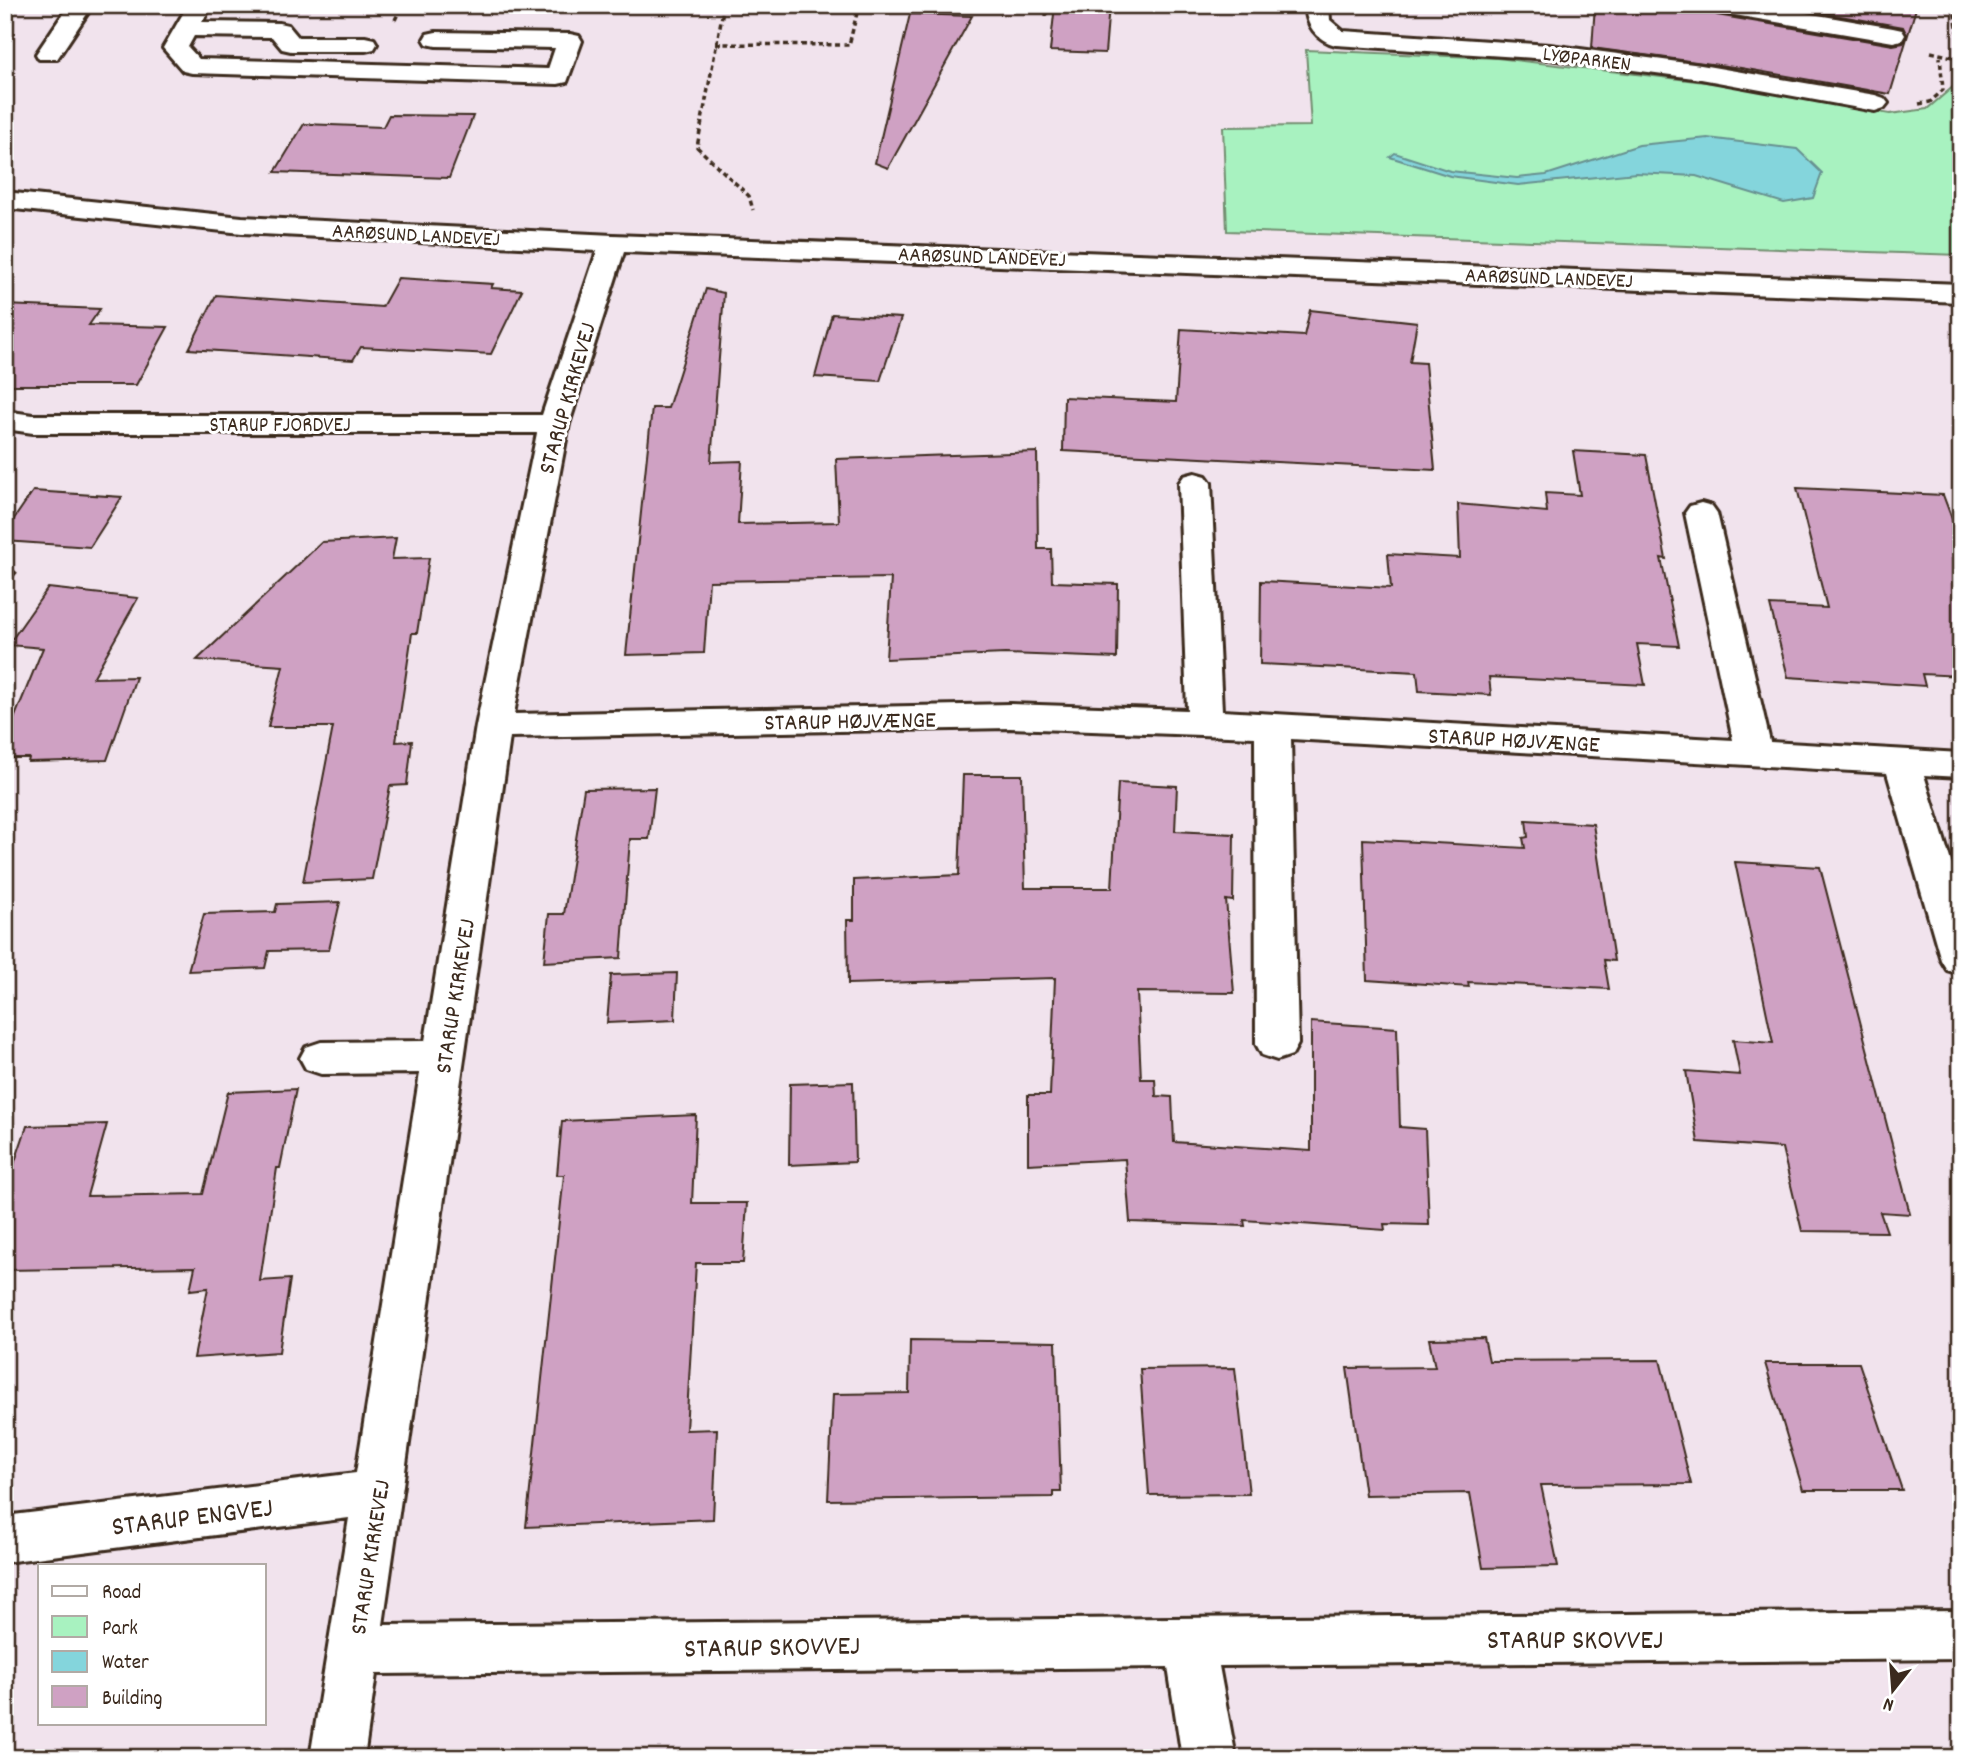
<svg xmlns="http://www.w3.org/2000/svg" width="1966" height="1763" font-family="Dekko,sans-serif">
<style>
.green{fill:#a8f2c0;stroke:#728e6f;stroke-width:2}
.water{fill:#84d5dc;stroke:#679190;stroke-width:2}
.building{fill:#cfa1c3;stroke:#3b2a1e;stroke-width:2}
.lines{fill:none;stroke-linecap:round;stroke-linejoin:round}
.minor-casing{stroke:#3b2a1e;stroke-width:6}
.path-far1{stroke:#3b2a1e;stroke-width:3.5;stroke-dasharray:5 3.5;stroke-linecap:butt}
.path{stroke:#3b2a1e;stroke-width:4.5;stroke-dasharray:6 5;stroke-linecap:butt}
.minor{fill:#fff;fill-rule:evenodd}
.labels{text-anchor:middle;stroke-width:6;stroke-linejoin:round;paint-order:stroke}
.far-street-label{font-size:21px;fill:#3b2a1e;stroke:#fff}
.street-label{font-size:24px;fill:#3b2a1e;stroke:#fff}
.near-street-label{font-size:28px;fill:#3b2a1e;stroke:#fff}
</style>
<rect width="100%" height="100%" fill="#f1e3ed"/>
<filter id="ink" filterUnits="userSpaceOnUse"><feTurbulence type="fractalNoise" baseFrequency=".0143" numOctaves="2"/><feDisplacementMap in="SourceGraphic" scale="14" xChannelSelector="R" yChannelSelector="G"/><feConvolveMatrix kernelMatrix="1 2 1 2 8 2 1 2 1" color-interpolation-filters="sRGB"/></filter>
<g filter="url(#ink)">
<path class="green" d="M 1306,50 L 1497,58 L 1714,83 L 1890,114 L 1927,109 L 1961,80 L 1961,255 L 1227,231 L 1223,127 L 1311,126 Z"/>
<path class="water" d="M 1708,138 L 1797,149 L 1822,173 L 1813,198 L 1784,203 L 1696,176 L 1636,173 L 1518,185 L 1450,176 L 1390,157 L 1395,153 L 1450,171 L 1517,178 L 1546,175 L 1639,145 Z"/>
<path class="building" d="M 1055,5 L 1109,5 L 1105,53 L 1050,51 Z
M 1595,5 L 1702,5 L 1717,15 L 1893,45 L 1903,43 L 1907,36 L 1903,27 L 1777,5 L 1917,5 L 1890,94 L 1741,68 L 1592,48 Z
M 910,14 L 972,16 L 888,168 L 875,163 Z
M 389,115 L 473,116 L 449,178 L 275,172 L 304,124 L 383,127 Z
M 398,278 L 493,284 L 491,288 L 522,290 L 491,354 L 361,347 L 353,360 L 189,349 L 216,295 L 382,307 Z
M 706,289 L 724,293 L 711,462 L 742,461 L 738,524 L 839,522 L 836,459 L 1037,452 L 1038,549 L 1051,549 L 1052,582 L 1118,584 L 1117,658 L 1005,654 L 886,659 L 891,578 L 709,581 L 704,653 L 626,655 L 652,408 L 668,408 Z
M 5,305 L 100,309 L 89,325 L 168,327 L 136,385 L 5,385 Z
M 1310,310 L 1417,322 L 1410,362 L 1425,363 L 1435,470 L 1063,451 L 1064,397 L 1176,402 L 1181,329 L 1304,336 Z
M 832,314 L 901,318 L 880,381 L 815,377 Z
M 1573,451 L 1646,455 L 1666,559 L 1661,558 L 1679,646 L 1637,644 L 1645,685 L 1489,677 L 1491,695 L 1419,691 L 1417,672 L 1260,664 L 1261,581 L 1391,588 L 1388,554 L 1460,558 L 1458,504 L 1547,512 L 1545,493 L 1580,495 Z
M 1797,488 L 1943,495 L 1961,543 L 1961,676 L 1922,674 L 1925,686 L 1788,677 L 1770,605 L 1827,608 Z
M 33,491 L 122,497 L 90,547 L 5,541 L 5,532 Z
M 396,538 L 392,559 L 429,558 L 417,633 L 412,633 L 396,742 L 412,741 L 407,785 L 390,786 L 372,879 L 303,882 L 333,727 L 268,727 L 283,666 L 197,660 L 322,542 Z
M 48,588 L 138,598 L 93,678 L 136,677 L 107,760 L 28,762 L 29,758 L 5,758 L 5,741 L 43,648 L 8,645 Z
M 963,775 L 1022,775 L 1025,888 L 1112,888 L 1118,783 L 1177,786 L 1175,831 L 1234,834 L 1233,901 L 1226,900 L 1234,993 L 1137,992 L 1141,1079 L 1155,1079 L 1156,1096 L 1172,1097 L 1174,1142 L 1311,1151 L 1311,1022 L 1397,1028 L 1400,1127 L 1425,1129 L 1429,1225 L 1384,1224 L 1385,1230 L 1244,1220 L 1245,1226 L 1130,1222 L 1125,1159 L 1028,1164 L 1028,1095 L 1050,1095 L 1055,978 L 848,984 L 847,920 L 854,920 L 854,880 L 959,875 Z
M 655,788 L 649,839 L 630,839 L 621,958 L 544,962 L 549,914 L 564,914 L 584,789 Z
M 1526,820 L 1593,824 L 1614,961 L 1604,960 L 1609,989 L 1468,982 L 1469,987 L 1367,980 L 1363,839 L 1525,848 L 1523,838 L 1528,837 Z
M 1735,862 L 1820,867 L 1910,1214 L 1880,1212 L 1887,1232 L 1802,1231 L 1782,1148 L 1698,1142 L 1686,1071 L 1740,1075 L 1733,1040 L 1773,1043 Z
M 340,902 L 329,950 L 269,951 L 265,968 L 188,971 L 204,914 L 275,912 L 277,904 Z
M 677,973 L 675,1020 L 607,1023 L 611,975 Z
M 853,1082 L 855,1162 L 789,1165 L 790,1084 Z
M 296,1089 L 280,1168 L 277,1168 L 260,1281 L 290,1279 L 279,1352 L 194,1358 L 208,1288 L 190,1290 L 195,1267 L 5,1270 L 5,1191 L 27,1126 L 107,1124 L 87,1196 L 203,1194 L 228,1092 Z
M 696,1115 L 692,1203 L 747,1203 L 743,1263 L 696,1263 L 686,1430 L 717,1429 L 713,1519 L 526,1527 L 564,1175 L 557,1175 L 562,1121 Z
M 1484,1338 L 1489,1361 L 1660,1360 L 1691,1484 L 1541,1485 L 1558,1566 L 1483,1568 L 1470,1493 L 1365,1495 L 1347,1368 L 1435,1367 L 1429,1339 Z
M 910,1340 L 1056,1342 L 1061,1492 L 1053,1492 L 1053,1497 L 828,1500 L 833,1394 L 909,1393 Z
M 1765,1363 L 1859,1363 L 1902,1490 L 1803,1490 Z
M 1235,1368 L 1249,1494 L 1149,1495 L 1140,1369 Z"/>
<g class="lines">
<g class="minor-casing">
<path id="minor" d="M 69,5 L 93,5 L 57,59 L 39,59 L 36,54 Z
M 188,5 L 212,5 L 202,22 L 279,23 L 288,25 L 298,37 L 365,37 L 374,39 L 377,44 L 374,49 L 365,51 L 291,51 L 282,49 L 272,37 L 194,36 L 188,47 L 199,59 L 548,69 L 555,48 L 436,46 L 427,44 L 424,39 L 427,34 L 436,32 L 570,34 L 579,36 L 582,41 L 567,82 L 558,84 L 192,73 L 183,71 L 163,48 Z
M 1305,5 L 1329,5 L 1330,20 L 1343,31 L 1550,45 L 1701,65 L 1875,95 L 1884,98 L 1888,103 L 1884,108 L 1875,111 L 1701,79 L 1550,59 L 1336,45 C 1316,40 1306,25 1305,5 Z
M 1705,5 L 1760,5 L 1893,28 L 1902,30 L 1905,35 L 1902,40 L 1893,42 L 1717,12 Z
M 5,192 L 242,217 L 613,235 L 1961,284 L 1961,302 L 624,252 L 569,424 L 514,714 L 1010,704 L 1187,710 L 1179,483 L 1184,476 L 1195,473 L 1206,476 L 1211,483 L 1222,711 L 1733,740 L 1685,513 L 1690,506 L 1701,503 L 1712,506 L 1717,513 L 1770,742 L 1961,753 L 1961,777 L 1924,775 L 1961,894 L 1961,974 L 1947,970 L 1941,960 L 1887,773 L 1291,739 L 1298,1044 L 1292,1055 L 1277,1060 L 1262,1055 L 1256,1044 L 1255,737 L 1010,728 L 510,737 L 383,1625 L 1961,1611 L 1961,1659 L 1219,1666 L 1236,1758 L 1182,1758 L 1168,1667 L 376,1674 L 364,1758 L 310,1758 L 349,1518 L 5,1562 L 5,1516 L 356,1473 L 420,1073 L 321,1074 L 306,1069 L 300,1058 L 306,1047 L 321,1042 L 425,1041 L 476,726 L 537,433 L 33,433 L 5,429 L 5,411 L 33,415 L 542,415 L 597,251 L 242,233 L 5,208 Z"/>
</g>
<path class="path-far1" d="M 724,5 L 697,147 L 749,196 L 753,210
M 1953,5 L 1961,48
M 1046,16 L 1047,5
M 395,20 L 402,5
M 716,44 L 849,45 L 859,5
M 1931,52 L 1961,59
M 1919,104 L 1930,102 L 1943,90 L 1940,57"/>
<path class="path" d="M 5,584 L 19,568"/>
<use href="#minor" class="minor"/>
</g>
</g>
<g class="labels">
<g class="far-street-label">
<text transform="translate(1587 58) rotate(7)" y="7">LYØPARKEN</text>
<text transform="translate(416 234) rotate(3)" y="7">AARØSUND LANDEVEJ</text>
<text transform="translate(982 256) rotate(2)" y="7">AARØSUND LANDEVEJ</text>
<text transform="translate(1549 277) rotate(2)" y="7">AARØSUND LANDEVEJ</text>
<text x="280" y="431">STARUP FJORDVEJ</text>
</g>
<g class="street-label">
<text transform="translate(566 398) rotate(-74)" y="8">STARUP KIRKEVEJ</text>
<text transform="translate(850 720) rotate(-1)" y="8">STARUP HØJVÆNGE</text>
<text transform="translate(1514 739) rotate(3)" y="8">STARUP HØJVÆNGE</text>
<text transform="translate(454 996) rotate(-81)" y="8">STARUP KIRKEVEJ</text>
<text transform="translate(369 1557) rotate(-81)" y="8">STARUP KIRKEVEJ</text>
</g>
<g class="near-street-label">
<text transform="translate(192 1515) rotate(-7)" y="10">STARUP ENGVEJ</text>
<text x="1575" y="1648">STARUP SKOVVEJ</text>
<text transform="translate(772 1645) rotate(-1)" y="10">STARUP SKOVVEJ</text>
</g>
</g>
<rect width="1966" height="1763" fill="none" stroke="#fff" stroke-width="28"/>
<rect x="14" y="14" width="1938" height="1735" fill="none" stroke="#3b2a1e" stroke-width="2.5" filter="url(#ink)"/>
<rect x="38" y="1564" width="228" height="161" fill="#ffffff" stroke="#b1aaa5" stroke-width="2"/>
<rect x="52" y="1586" width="35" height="10" fill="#ffffff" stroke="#b1aaa5" stroke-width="2"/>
<text x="102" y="1598" font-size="21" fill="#3b2a1e">Road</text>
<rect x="52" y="1616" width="35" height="21" fill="#a8f2c0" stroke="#b1aaa5" stroke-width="2"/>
<text x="102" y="1634" font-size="21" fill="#3b2a1e">Park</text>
<rect x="52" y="1651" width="35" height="21" fill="#84d5dc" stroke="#b1aaa5" stroke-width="2"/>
<text x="102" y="1668" font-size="21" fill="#3b2a1e">Water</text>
<rect x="52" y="1686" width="35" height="21" fill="#cfa1c3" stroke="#b1aaa5" stroke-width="2"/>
<text x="102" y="1704" font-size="21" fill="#3b2a1e">Building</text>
<g transform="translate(1893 1690) rotate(197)" stroke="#ffffff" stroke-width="5" paint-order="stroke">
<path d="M0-5L12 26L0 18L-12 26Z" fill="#3b2a1e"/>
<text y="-10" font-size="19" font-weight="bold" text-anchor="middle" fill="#3b2a1e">N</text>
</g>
</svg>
